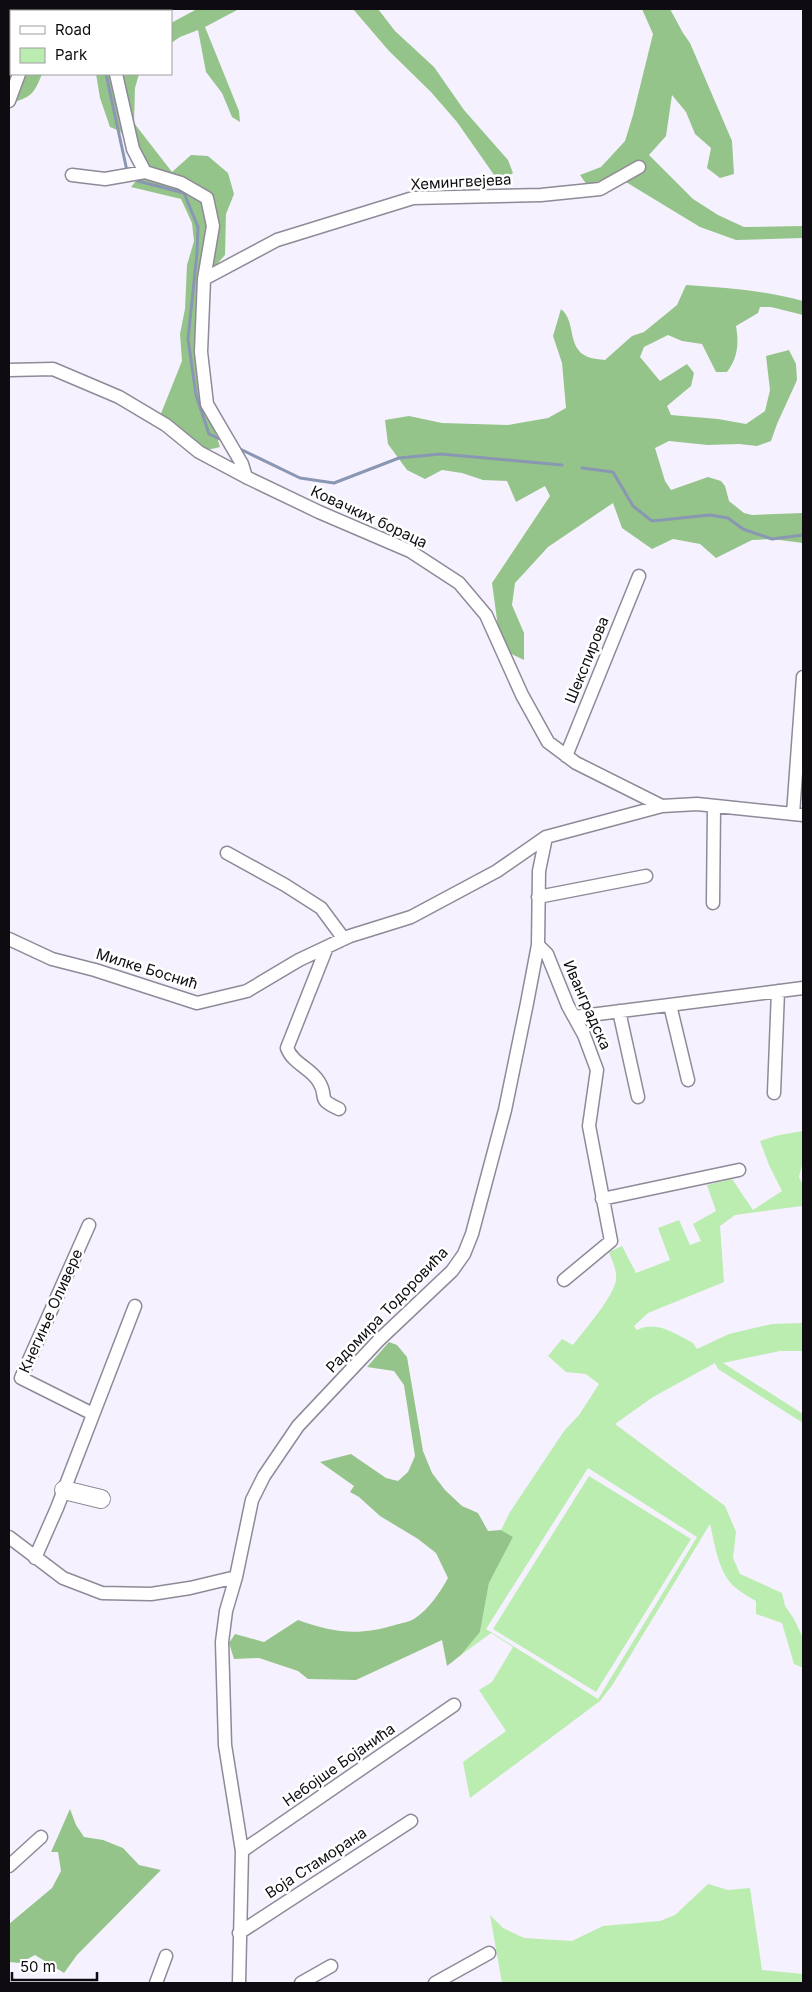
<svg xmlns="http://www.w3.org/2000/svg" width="812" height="1992" font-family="Inter,sans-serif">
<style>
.green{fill:#bbecb0;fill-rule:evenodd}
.forest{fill:#95c48a}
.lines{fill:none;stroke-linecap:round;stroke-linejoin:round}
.stream{stroke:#8997b3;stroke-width:3}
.street-casing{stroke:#8f8998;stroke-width:15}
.secondary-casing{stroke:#8f8998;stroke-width:20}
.street{stroke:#fff;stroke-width:12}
.secondary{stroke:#fff;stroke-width:18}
.labels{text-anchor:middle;stroke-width:5;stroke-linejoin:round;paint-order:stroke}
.street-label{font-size:15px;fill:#0e0c11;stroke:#fff}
</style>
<rect width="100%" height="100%" fill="#f6f1ff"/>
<path class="green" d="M 803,1131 L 803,1160 L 799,1177 L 803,1185 L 803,1208 L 802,1206 L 735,1215 L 720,1226 L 724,1282 L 648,1313 L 634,1326 L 637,1330 C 657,1320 675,1334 693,1343 L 697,1349 L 729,1334 L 772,1324 L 803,1323 L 803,1351 L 780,1351 L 723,1363 L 803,1414 L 803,1423 L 718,1369 L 715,1363 L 653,1397 L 615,1424 L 725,1506 L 736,1532 L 733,1558 L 740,1574 L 782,1593 L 785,1606 L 794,1619 L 803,1638 L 803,1668 L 794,1664 L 782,1623 L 756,1614 L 756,1601 C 749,1597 742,1593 736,1588 C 718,1574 715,1544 710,1524 L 613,1684 L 600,1701 L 470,1798 L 463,1762 L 506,1731 L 479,1690 L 492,1682 L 513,1647 L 491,1633 L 461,1655 L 480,1632 L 489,1583 L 513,1537 L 501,1530 L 510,1512 L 564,1431 L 579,1415 L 599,1384 L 586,1374 L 566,1372 L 548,1356 L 562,1339 L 573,1345 C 583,1332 616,1294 616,1279 C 617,1269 612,1261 609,1252 L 622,1246 L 636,1273 L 670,1260 L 658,1228 L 679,1220 L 690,1245 L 701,1241 L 693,1224 L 716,1211 L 707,1185 L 732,1179 L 753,1210 L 782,1191 L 769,1165 L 760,1141 L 779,1135 ZM 588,1468 L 697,1537 L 598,1699 L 486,1629 Z
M 589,1476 L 691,1539 L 596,1692 L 493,1629 Z
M 708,1884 L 728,1890 L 750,1888 L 762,1970 L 803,1974 L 803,1983 L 502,1983 L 490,1915 L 503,1928 L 524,1938 L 572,1941 L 603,1926 L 660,1921 L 675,1915 Z"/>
<path class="forest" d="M 9,9 L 66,9 L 65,11 L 11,11 L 11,33 L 9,32 Z
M 197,9 L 239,9 L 205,27 L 239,111 L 240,122 L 232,117 L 222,93 L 206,72 L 198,30 L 180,37 L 171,43 L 171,23 Z
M 353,9 L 378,9 L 395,31 L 434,67 L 464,110 L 508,160 L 513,173 L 499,182 L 457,122 L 431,92 L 389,51 Z
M 642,9 L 670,9 L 683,33 L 690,43 L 732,141 L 734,174 L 720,178 L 707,168 L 711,148 L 695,134 L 686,112 L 672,95 L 666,136 L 649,155 L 693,199 L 718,215 L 744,227 L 803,226 L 803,238 L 736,240 L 700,227 L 616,176 L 587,185 L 580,175 L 601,167 L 625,141 L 633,115 L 653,34 Z
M 11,66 L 11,74 L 42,74 C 34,94 31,98 9,103 L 9,72 Z
M 96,74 L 139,74 L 135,88 L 134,123 L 172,172 L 191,155 L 208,156 L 228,173 L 234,194 L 226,214 L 225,255 L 204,279 L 207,404 L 220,447 L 199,452 L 158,421 L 182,361 L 180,334 L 185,309 L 187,265 L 194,241 L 192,223 L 181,199 L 131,187 L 144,171 L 120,131 L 110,127 L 100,98 Z
M 686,285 C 728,288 762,290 803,301 L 803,315 L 771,307 L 760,307 L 758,313 L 736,326 C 739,343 738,358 727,372 L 716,372 L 702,344 L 682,341 L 668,335 L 644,347 L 640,357 L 660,381 L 687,364 L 694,373 L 691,386 L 667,406 L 671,415 L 718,419 L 746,424 L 765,411 L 770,390 L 766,356 L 789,350 L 796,364 L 797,380 L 777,424 L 771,441 L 757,446 L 739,444 L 708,445 L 669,441 L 655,448 L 665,481 L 671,490 L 708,477 L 721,481 L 725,486 L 729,501 L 744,513 L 752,515 L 803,513 L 803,543 L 772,539 L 752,540 L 716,558 L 700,544 L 673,539 L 652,549 L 622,528 L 613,503 L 548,547 L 515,583 L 512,605 L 524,633 L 524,660 L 501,649 L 492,583 L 550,496 L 545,486 L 516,502 L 507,481 L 483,480 L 462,473 L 442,470 L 425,479 L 407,470 L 388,444 L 385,420 L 409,416 L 442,423 L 508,425 L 548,418 L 566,408 L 562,363 L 553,336 L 561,309 C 577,322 566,348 588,357 C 593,359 600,359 605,360 L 632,336 L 644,332 L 677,305 Z
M 389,1342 L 397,1345 L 407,1357 L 423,1451 L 432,1473 L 445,1490 L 462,1506 L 478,1513 L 488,1531 L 501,1530 L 513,1537 L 489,1583 L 480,1632 L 461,1655 L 447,1666 L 442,1640 L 356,1680 L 308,1679 L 298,1671 L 259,1658 L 234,1659 L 229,1643 L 235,1634 L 264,1642 L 298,1620 C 334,1633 359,1636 395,1625 C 401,1623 409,1622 414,1619 C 429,1609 439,1594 448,1578 L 436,1553 L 418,1539 L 380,1516 L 359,1497 L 350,1492 L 354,1486 L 320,1462 L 351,1454 L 386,1478 L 398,1481 L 408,1472 L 415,1456 L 404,1385 L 394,1371 L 367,1367 Z
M 70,1809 L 76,1825 L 84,1837 L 103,1840 L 123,1848 L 139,1865 L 161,1870 L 77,1955 L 64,1973 L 35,1955 L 20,1963 L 9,1962 L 9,1924 L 52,1888 L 61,1871 L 58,1852 L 51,1852 Z"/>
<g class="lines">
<path class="stream" d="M 80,9 L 86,11
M 106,74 L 127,171
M 135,178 L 138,181 L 184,193 L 198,227 L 197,253 L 188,339 L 196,395 L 209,434 L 224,441
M 238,448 L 300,478 L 334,483 L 399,458 L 441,454 L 562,465
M 582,468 L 613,472 L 633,506 L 652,521 L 710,515 L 728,518 L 743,529 L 772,539 L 803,535"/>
<g class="street-casing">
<path id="street" d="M 98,9 L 100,11
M 53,11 L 54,9
M 116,74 L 133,149 L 145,172 L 181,183 L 207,198 L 213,226 L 204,279 L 201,352 L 207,404 L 242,464 L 246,477
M 9,101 L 19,74
M 72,175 L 105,179 L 145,172
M 204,279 L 277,240 L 413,198 L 541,195 L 600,189 L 639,167
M 9,370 L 53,369 L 119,397 L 166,425 L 199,452 L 246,477 L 319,512 L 410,551 L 459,583 L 486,615 L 522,695 L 548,742 L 576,763 L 662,806
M 566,756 L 639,576
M 793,814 L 803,677
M 227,853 L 285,885 L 321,908 L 344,939
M 538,897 L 646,876
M 713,903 L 714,806
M 9,939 L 52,959 L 95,970 L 197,1003 L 247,991 L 299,960 L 350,936 L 411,917 L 497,871 L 546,837 L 662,806 L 697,804 L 803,815
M 538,945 L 547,954 L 568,1006 L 584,1035 L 597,1070 L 589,1126 L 611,1241 L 564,1280
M 327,947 L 287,1048 C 293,1064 311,1068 319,1082 C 329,1098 315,1098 339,1109
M 670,1005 L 688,1080
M 619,1011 L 638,1097
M 574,1017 L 803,988
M 774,1093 L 778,991
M 602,1199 L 739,1170
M 89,1225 L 21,1378 L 93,1414
M 9,1537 L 63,1578 L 102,1593 L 151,1594 L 190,1588 L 236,1577
M 35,1558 L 57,1508 L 135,1306
M 242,1851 L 454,1705
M 9,1866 L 41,1837
M 239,1933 L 411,1821
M 156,1983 L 166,1956
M 239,1983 L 242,1851 L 225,1745 L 222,1642 L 226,1611 L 236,1577 L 252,1500 L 264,1476 L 298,1426 L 379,1340 L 452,1271 L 464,1254 L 472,1234 L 505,1110 L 527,1003 L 538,945 L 539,871 L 546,837
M 301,1983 L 331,1966
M 435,1983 L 489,1953"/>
</g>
<g class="secondary-casing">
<path id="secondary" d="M 64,1490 L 101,1499"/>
</g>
<use href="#street" class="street"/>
<use href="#secondary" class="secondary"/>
</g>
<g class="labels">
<g class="street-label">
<text transform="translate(461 182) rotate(-3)" y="5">Хемингвејева</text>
<text transform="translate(369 517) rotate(25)" y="5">Ковачких бораца</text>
<text transform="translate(587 660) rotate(-68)" y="5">Шекспирова</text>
<text transform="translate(147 969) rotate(17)" y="5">Милке Боснић</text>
<text transform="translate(587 1005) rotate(66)" y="5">Иванградска</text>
<text transform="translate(387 1310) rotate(-46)" y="5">Радомира Тодоровића</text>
<text transform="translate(51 1311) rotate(-66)" y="5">Кнегиње Оливере</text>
<text transform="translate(339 1765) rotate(-35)" y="5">Небојше Бојанића</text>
<text transform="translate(316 1863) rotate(-33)" y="5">Воја Стаморана</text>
</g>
</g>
<rect width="812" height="1992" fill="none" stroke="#0e0c11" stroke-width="20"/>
<rect x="10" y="10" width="162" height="65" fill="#ffffff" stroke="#9f9ea0"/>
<rect x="20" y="26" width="25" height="8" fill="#ffffff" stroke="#9f9ea0"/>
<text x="55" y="35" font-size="15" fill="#0e0c11">Road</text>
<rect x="20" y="48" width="25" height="15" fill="#bbecb0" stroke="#9f9ea0"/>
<text x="55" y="60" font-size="15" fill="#0e0c11">Park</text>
<path d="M12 1972v8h85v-8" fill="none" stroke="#0e0c11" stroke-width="2.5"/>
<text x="20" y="1972" font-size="15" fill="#0e0c11" stroke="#ffffff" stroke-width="4" paint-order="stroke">50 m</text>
</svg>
